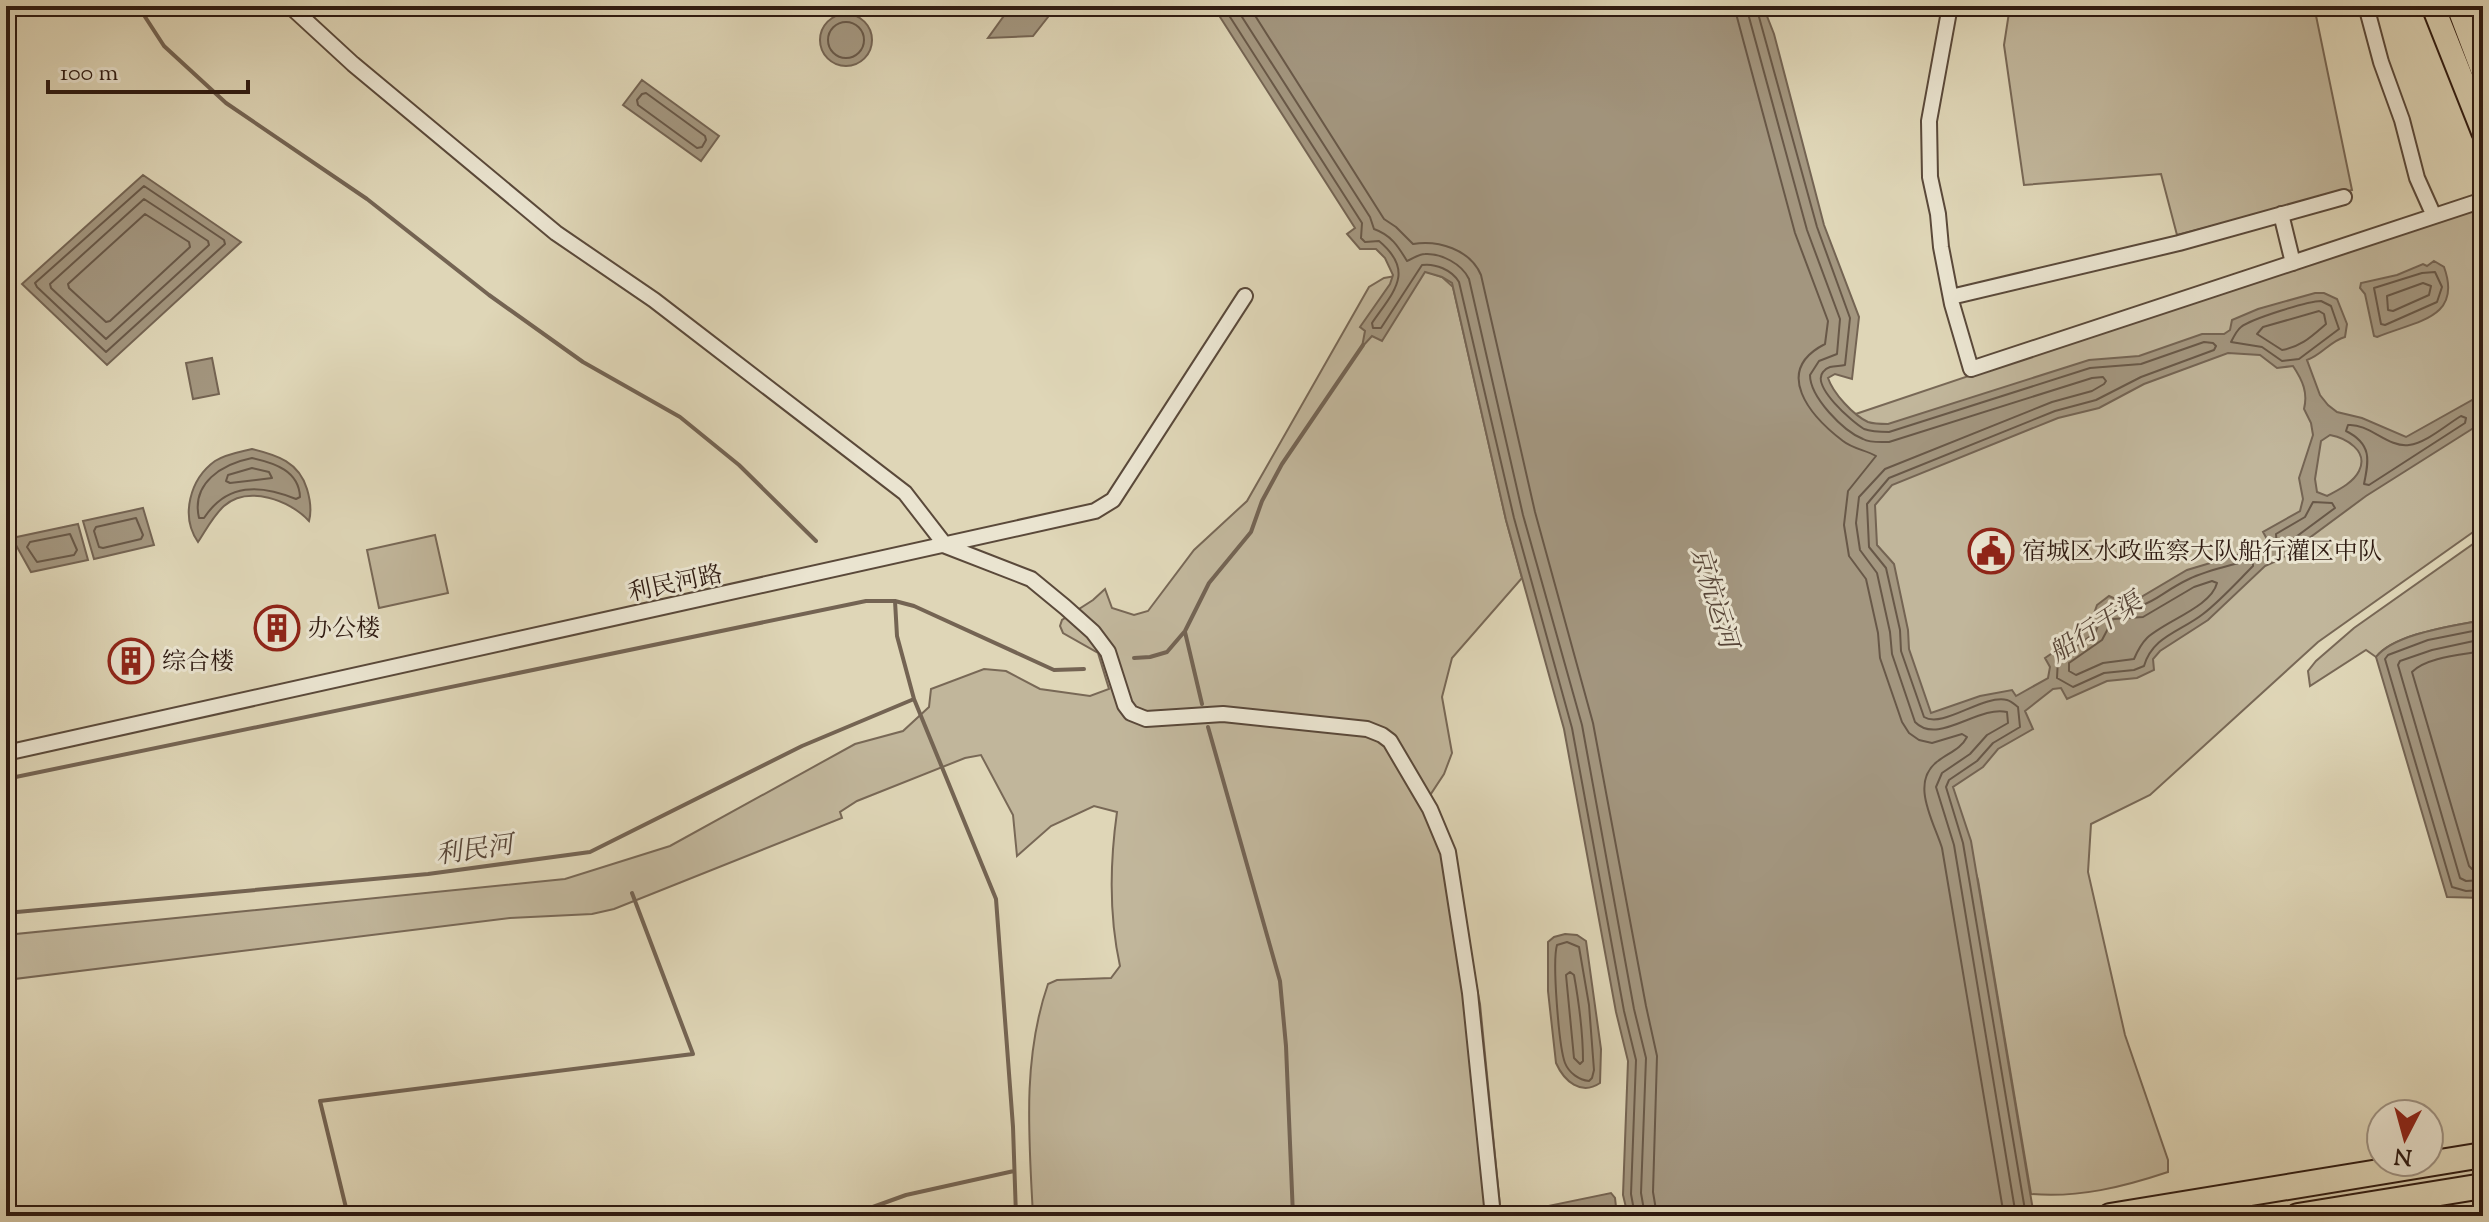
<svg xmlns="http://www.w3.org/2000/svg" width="2489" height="1222" font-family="'Sorts Mill Goudy','Noto Serif SC',serif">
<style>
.green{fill:#c1b69b;stroke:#786856;stroke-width:2}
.water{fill:#a3967f;stroke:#746453;stroke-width:2;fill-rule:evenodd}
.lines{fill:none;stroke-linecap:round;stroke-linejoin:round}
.shore{stroke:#685848;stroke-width:2}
.stream{stroke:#746453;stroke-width:4}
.minor-casing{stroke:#5a493a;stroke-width:18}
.primary-casing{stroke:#2e1a11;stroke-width:26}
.trunk-casing{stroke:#2e1a11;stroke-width:26}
.motorway-casing{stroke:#2e1a11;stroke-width:28}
.minor{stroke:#eae4d0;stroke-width:14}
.primary{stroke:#dfd6b7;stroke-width:22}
.trunk{stroke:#dfd6b7;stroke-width:22}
.motorway{stroke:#dfd6b7;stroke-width:24}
.labels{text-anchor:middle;stroke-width:6;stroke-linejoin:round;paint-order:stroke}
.poi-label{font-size:24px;fill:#2e1a11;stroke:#eae4d0;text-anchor:start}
.street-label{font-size:24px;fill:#2e1a11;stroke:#eae4d0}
.water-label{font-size:26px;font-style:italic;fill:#574538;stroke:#eae4d0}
</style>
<rect width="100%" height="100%" fill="#dfd6b7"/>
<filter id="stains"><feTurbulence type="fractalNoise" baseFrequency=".0025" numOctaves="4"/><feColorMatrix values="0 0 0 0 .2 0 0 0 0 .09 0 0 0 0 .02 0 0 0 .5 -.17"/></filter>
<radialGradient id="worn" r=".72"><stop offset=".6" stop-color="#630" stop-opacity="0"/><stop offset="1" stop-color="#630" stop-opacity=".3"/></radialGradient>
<path class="green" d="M 2010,6 L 2314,6 L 2352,190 L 2177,235 L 2161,174 L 2024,185 L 2004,45 Z
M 2483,203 L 2483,525 L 2318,642 L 2150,795 L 2091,824 L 2088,872 L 2125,1035 L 2168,1160 L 2168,1172 C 2123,1187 2079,1198 2031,1194 L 1978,880 L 1829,423 Z
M 1425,271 L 1442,277 L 1453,287 L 1506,520 L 1522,578 L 1452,658 L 1442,697 L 1452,753 L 1444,774 L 1425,803 L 1460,902 L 1480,1004 L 1501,1216 L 1033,1216 C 1029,1138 1022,1059 1048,984 L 1057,980 L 1111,978 L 1120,966 C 1109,916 1110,862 1117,812 L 1094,806 L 1051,826 L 1017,856 L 1013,815 L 981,755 L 965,758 L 857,801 L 840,812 L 842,818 L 614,909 L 592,914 L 510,918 L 6,980 L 6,935 L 565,879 L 670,846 L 855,744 L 903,731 L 929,707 L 931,689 L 984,669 L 1006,671 L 1040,689 L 1090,696 L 1109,689 L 1098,653 L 1063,633 L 1060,626 L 1062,620 L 1093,600 L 1105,589 L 1112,608 L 1134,615 L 1148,611 L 1194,550 L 1247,501 L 1369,287 L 1384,278 Z
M 435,535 L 448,593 L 379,608 L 367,550 Z
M 2483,537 L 2483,620 C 2454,626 2395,633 2376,657 L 2366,650 L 2310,686 L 2308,671 L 2316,661 L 2354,628 Z"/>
<path class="water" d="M 1011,6 L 1041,6 L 1048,17 L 1033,36 L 988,38 Z
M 1213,6 L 1763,6 L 1774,34 L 1824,225 L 1859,317 L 1852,379 L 1835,374 L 1828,378 C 1833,393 1853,415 1868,422 C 1874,424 1881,424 1888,424 L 2089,360 L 2139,356 L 2202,334 L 2224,334 L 2230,330 L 2232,320 L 2258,309 L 2315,293 L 2324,293 L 2337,299 L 2347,324 L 2345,337 C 2330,341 2322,355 2307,360 L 2320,395 L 2328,405 L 2337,412 L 2362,418 L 2406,437 L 2483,394 L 2483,422 L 2366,496 L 2281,559 L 2265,566 L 2208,620 L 2160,651 L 2153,659 L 2154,670 L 2137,678 L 2107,681 L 2067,699 L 2061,688 L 2053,689 L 2025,711 L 2033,729 L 1998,749 L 1983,767 L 1953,787 L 1971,841 L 2034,1216 L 1628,1216 L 1623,1195 L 1628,1061 L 1616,1012 L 1564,729 L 1506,520 L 1452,283 L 1442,277 L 1425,272 L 1382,341 L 1372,336 L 1362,347 L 1365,331 L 1360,327 L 1390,284 L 1393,275 L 1385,258 L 1376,249 L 1360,249 L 1347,234 L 1355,228 ZM 2228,353 L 2260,355 L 2277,368 L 2293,366 C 2303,381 2308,393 2304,409 L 2311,423 L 2313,435 L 2299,478 L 2303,499 L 2300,511 L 2263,532 L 2268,541 L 2264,547 L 2187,570 L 2136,600 L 2120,601 L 2109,596 L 2097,605 L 2089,628 L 2045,658 L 2050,667 L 2048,678 L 2016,696 L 2012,690 L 1980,696 L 1931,713 L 1909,649 L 1908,630 L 1894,564 L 1877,545 L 1875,505 L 1892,485 L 2058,418 L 2099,408 L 2144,384 ZM 2330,435 C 2346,438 2369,451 2359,471 C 2353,483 2338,490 2327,496 L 2317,492 L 2315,479 L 2321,441 Z
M820 40a26 26 0 1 1 52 0a26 26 0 1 1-52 0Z
M 642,80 L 719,136 L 701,161 L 623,105 Z
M 143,175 L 241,242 L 107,365 L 22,284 Z
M 2434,261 L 2444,267 C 2463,319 2415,321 2377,337 L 2374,336 L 2365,294 L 2360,288 L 2361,283 L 2397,275 L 2423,264 L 2427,266 Z
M 212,358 L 219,394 L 193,399 L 186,363 Z
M 252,449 C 277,455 299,462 307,489 C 310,499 312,510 309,521 C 290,500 248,485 224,506 C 213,516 206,530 198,542 C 180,516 190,479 215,461 C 226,454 240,452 252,449 Z
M 143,508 L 154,545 L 94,559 L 83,521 Z
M 78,524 L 88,560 L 31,572 L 12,538 Z
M 2483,620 L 2483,898 L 2447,897 L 2376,657 C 2395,633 2454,626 2483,620 Z
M 1565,934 L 1577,935 L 1586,941 L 1601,1049 L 1600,1083 C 1581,1096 1564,1081 1556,1063 L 1548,991 L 1548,942 L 1554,937 Z
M 1611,1193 L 1615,1198 L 1617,1216 L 1545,1216 L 1548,1206 Z"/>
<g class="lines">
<path class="shore" d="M 1223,6 L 1362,223 L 1361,238 L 1365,242 L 1379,241 C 1416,272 1393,292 1372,323 L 1373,328 L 1381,328 L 1422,265 C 1435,263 1452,270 1459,282 L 1514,518 L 1572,728 L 1624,1011 L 1636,1060 L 1631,1194 L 1635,1216
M 1235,6 L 1370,217 L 1374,229 C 1391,235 1398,246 1407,261 C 1413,259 1418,254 1425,254 C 1441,253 1462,264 1469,279 L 1523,515 L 1582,725 L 1634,1009 L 1646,1058 L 1641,1193 L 1645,1216
M 1249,6 L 1384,219 L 1396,227 L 1413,244 C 1438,240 1470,249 1481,275 L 1535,512 L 1593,723 L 1646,1006 L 1657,1056 L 1653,1192 L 1657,1216
M 1734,6 L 1795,233 L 1828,321 L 1825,344 C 1772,371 1810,416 1843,441 C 1853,449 1866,450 1876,456 L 1848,491 L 1844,525 L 1849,556 L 1866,579 L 1878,633 L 1880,658 L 1902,722 L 1909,733 L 1919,740 L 1932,743 L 1962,734 L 1967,737 C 1961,749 1948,753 1938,761 C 1909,782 1934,822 1942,848 L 2004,1216
M 1746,6 L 1807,230 L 1840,319 L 1837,354 L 1819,361 L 1810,375 C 1810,397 1843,431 1863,439 C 1870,443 1880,442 1889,442 L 2092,378 L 2103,377 L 2106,381 L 2104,384 L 2092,391 L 2052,402 L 1885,469 L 1859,497 L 1856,523 L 1860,550 L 1877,573 L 1890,632 L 1892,654 L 1915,722 C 1938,746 1978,705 2007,712 L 2008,723 L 1987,735 L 1970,754 L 1942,773 L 1936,787 L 1954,845 L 2016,1216
M 1756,6 L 1817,227 L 1850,318 L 1845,365 C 1838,367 1829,364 1823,372 C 1811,386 1852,422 1864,429 C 1872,432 1881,432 1889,432 L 2090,368 L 2141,364 L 2204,342 L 2213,343 L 2216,346 L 2214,350 L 2141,377 L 2096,400 L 2055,411 L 1889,478 L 1867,504 L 1869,547 L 1886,568 L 1900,630 L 1901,651 L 1924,717 C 1943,729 1983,694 2007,700 C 2011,701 2014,704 2018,707 L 2020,727 L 1993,743 L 1977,761 L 1949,780 L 1946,787 L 1963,843 L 2026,1216
M828 40a18 18 0 1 1 36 0a18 18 0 1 1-36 0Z
M 646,93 L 705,136 L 706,140 L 702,147 L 697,148 L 638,105 L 637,100 L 642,94 Z
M 144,186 L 224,240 L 225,244 L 106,352 L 37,287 L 35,283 Z
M 144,199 L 208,241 L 209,245 L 106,339 L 51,288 L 50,284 Z
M 145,214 L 189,242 L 190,247 L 110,321 L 106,322 L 69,288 L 68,284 Z
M 2435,272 L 2442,287 L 2437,302 L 2385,325 L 2381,324 L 2374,288 L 2422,273 Z
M 2423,283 L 2431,286 L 2429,295 L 2393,311 L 2388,310 L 2387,296 Z
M 2321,301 L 2331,306 L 2339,329 L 2299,359 L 2282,361 L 2262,347 L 2231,342 C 2233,338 2237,330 2241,327 C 2251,319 2308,301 2321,301 Z
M 2319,311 L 2324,314 L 2326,324 C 2312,336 2301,347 2282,350 L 2257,334 L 2263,327 Z
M 2461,416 L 2466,418 L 2465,423 L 2369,485 L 2364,484 C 2369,460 2372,444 2346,431 L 2348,425 C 2369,423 2388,448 2409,445 C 2426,443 2446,425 2461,416 Z
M 252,458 C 275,463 299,471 300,497 L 296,499 C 260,484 227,483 204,518 L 199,518 C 191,483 222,464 252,458 Z
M 252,468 L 269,472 L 272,478 L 230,483 L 226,481 L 228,475 Z
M 2313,502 L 2332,503 L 2335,508 L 2281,548 L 2277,548 L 2276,534 L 2305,517 Z
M 136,518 L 143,535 L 141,539 L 103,548 L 99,547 L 94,531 L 96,527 Z
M 70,534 L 77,550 L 74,555 L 37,562 L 27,547 L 30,542 Z
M 2249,560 L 2253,561 L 2253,566 C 2237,582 2221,600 2203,614 C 2180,632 2153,636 2144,666 L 2134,670 L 2104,673 L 2073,687 L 2057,678 L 2058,659 L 2095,633 L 2104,611 L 2108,607 C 2151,612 2153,596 2189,579 C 2207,570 2229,566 2249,560 Z
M 2212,581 L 2217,583 C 2211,607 2165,621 2147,638 C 2141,644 2137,652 2134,659 L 2103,663 L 2076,675 L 2069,671 L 2069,663 L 2102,640 L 2113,619 L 2143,617 L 2194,587 Z
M 2483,629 L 2428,640 L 2388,655 L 2385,659 L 2452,887 L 2466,891 L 2483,890
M 2483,639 L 2432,650 L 2400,661 L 2398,665 L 2460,878 L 2466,881 L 2483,880
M 2483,651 C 2462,655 2427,657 2412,672 L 2469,866 L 2472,869 L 2483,868
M 1567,942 L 1579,947 L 1589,1005 L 1594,1070 L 1592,1078 L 1589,1081 C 1579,1080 1569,1073 1565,1063 C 1559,1047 1552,962 1557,945 Z
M 1570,972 L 1574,975 C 1579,1003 1583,1032 1583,1061 L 1580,1064 L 1574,1058 L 1566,975 Z"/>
<path class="stream" d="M 138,6 L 164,46 L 226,103 L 367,199 L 489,295 L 583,362 L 680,417 L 739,465 L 816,541
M 895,601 L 897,636 L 914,699 L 996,899 L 1013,1127 L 1016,1216
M 1185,632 L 1202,704
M 1134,658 L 1150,657 L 1167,652 L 1185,631 L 1209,583 L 1251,532 L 1262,501 L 1282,464 L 1363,345
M 1208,727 L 1280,981 L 1286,1046 L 1293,1216
M 6,779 L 866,601 L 895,601 L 914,606 L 1054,670 L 1084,669
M 6,913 L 428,874 L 590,852 L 802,746 L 914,699
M 348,1216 L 320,1101 L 693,1054 L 632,893
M 848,1216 L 906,1195 L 1014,1171"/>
<g class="minor-casing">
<path id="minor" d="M 290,6 L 353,64 L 556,233 L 654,300 L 905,493 L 946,546 L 1031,579 L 1065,607 L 1093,632 L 1108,652 L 1125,705 L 1131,713 L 1146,719 L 1223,714 L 1367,729 L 1382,735 L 1390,741 L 1430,809 L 1448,852 L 1470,993 L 1493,1216
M 1950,6 L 1929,121 L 1930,177 L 1938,214 L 1941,247 L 1952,304 L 1971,369 L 2483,200
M 2366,6 L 2381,62 L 2402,120 L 2417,178 L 2434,216
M 2281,214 L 2293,263
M 1951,297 L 2179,243 L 2344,197
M 6,753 L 1095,511 L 1113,500 L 1245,296"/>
</g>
<g class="primary-casing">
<path id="primary" d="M 2433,6 L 2483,132"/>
</g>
<g class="trunk-casing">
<path id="trunk" d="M 2458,6 L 2483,72"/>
</g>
<g class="motorway-casing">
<path id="motorway" d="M 2110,1216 L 2483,1155
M 2298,1216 L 2483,1186"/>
</g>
<use href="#minor" class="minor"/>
<use href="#primary" class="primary"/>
<use href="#trunk" class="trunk"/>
<use href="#motorway" class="motorway"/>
</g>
<defs>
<g id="civic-ring" transform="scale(2.3)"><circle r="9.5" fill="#eae4d0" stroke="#8f2418" stroke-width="1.5"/><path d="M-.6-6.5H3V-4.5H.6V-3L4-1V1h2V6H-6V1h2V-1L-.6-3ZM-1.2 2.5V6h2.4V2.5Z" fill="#8f2418"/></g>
<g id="building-ring" transform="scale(2.3)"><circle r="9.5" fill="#eae4d0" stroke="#8f2418" stroke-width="1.5"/><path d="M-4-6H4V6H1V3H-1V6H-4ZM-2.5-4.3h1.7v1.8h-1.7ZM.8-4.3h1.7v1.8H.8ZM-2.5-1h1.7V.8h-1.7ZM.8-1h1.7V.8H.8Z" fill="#8f2418"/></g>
</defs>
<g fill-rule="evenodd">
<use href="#civic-ring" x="1991" y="551"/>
<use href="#building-ring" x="277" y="628"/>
<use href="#building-ring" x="131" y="661"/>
</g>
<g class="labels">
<g class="poi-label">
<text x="2022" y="559">宿城区水政监察大队船行灌区中队</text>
<text x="308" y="636">办公楼</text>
<text x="162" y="669">综合楼</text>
</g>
<g class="street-label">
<text transform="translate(675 583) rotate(-12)" y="8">利民河路</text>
</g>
<g class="water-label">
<text transform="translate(1715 597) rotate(73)" y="9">京杭运河</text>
<text transform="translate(2095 627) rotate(-33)" y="9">船行干渠</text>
<text transform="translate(474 849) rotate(-8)" y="9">利民河</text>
</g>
</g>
<rect width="2489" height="1222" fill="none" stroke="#dfd6b7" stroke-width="32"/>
<rect x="8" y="8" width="2473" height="1206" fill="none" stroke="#2e1a11" stroke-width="4"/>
<rect x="16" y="16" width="2457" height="1190" fill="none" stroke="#2e1a11" stroke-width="2"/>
<g transform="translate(2405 1138) rotate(186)"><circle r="38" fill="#eae4d0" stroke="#9f9384" stroke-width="2"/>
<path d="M0-6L14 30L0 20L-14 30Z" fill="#8f2418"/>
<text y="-12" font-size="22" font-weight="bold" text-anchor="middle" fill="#2e1a11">N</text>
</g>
<path d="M48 80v12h200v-12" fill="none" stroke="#2e1a11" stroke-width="4"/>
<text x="60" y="80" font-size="24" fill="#2e1a11" stroke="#eae4d0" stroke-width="6" paint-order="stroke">100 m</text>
<rect width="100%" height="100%" filter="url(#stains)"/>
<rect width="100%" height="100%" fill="url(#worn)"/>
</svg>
